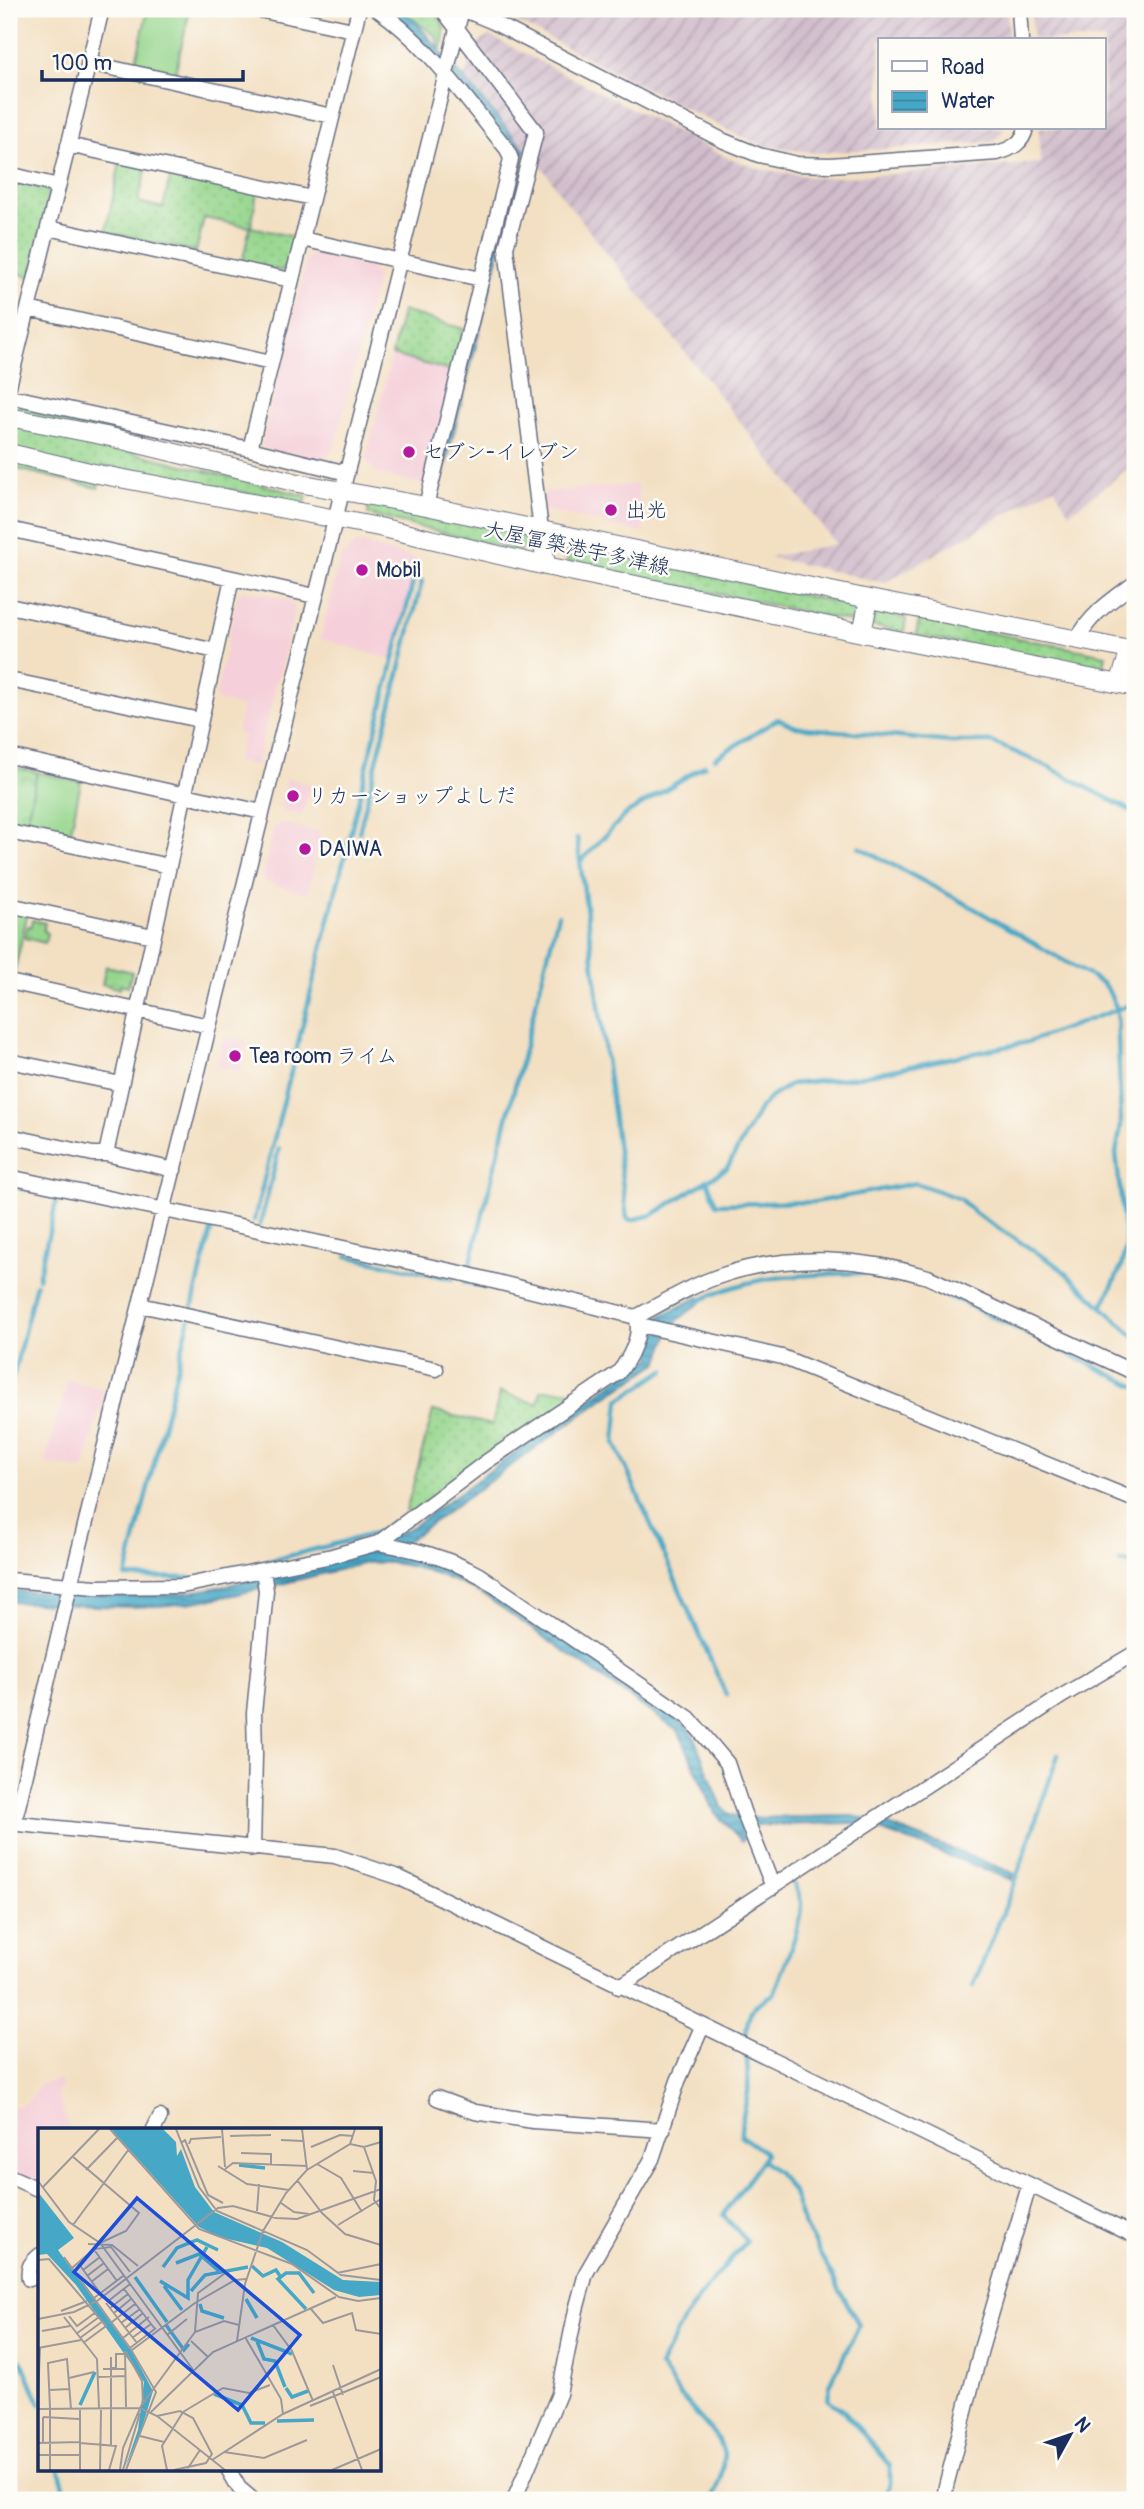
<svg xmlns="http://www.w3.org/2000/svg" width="1144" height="2509" font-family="Pangolin,'Klee One',sans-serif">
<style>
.built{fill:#f5cfd9}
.industrial{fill:url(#industrial-furrows)}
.grass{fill:url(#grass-dots);stroke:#588275;stroke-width:2}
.park{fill:url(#park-crowns);stroke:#588275;stroke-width:2}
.pitch{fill:#95d58c;stroke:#588275;stroke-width:2}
.water{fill:url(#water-rules);stroke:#306c92;stroke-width:2}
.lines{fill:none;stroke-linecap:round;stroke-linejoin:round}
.stream{stroke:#46a8c6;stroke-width:4.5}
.minor-casing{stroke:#676d81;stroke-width:17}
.major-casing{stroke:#676d81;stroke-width:20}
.minor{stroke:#fff;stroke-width:14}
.major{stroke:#fff;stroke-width:18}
.poi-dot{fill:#b5179e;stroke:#fdfcf7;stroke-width:2.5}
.labels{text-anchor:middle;stroke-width:5;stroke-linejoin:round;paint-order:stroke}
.poi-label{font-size:21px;fill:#1b2f5e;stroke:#fdfcf7;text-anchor:start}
.street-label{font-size:21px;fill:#1b2f5e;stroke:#fdfcf7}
.inset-river{fill:none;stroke:#46a8c6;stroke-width:3.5}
.inset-road{fill:none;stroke:#9d999b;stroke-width:2}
.view{fill:#1d4ed8;fill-opacity:0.15;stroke:#1d4ed8;stroke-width:3.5}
.inset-edge{fill:none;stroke:#1b2f5e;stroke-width:3.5}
</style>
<defs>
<pattern id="industrial-furrows" width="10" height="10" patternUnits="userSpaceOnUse" patternTransform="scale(1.75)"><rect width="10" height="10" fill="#d1bdcb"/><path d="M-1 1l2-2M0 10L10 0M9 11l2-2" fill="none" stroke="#a99aa8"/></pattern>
<pattern id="grass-dots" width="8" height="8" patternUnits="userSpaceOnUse" patternTransform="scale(1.75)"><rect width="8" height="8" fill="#95d58c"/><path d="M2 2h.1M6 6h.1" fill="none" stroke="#80b77b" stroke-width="1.8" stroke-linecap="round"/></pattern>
<pattern id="park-crowns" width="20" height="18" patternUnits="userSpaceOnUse" patternTransform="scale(1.75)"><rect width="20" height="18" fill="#95d58c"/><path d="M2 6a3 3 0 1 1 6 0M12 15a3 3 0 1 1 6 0" fill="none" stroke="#80b77b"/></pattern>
<pattern id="water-rules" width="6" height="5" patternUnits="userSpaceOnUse" patternTransform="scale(1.75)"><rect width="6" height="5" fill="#46a8c6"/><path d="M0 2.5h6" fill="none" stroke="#3a89a4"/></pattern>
</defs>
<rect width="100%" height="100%" fill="#fdfcf7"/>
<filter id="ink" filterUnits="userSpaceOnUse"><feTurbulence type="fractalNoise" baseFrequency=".0143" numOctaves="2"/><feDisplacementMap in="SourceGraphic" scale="14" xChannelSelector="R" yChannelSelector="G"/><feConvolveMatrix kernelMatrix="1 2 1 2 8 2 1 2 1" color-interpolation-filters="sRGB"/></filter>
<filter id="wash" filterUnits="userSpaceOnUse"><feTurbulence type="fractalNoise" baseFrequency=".00686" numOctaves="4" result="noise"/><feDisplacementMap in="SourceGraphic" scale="28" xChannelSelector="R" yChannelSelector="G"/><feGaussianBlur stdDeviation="1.57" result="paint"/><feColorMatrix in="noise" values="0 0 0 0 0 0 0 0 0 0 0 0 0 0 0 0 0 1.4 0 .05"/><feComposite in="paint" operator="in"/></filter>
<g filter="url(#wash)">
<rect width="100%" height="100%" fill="#f3e0c3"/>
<path class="built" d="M 314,254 L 371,267 L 377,277 L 334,450 L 317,461 L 261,448 L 307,258 Z
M 392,355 L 454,372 L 425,485 L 377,474 L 366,459 Z
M 637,484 L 644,533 L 544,510 L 542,496 L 546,492 Z
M 358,543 L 417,559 L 391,659 L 320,639 L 341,556 Z
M 245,590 L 290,600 L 295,608 L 256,766 L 236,762 L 243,735 L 237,733 L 242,707 L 215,700 L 237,596 Z
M 287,778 L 311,784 L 303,815 L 284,812 L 280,805 Z
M 281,823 L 321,833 L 308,893 L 268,883 L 262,877 L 274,828 Z
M 228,1037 L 247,1041 L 240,1072 L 216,1066 L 222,1041 Z
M 68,1380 L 105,1390 L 84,1470 L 45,1463 Z
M 60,2080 L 61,2086 L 57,2093 L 69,2129 L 40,2129 L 40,2185 L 9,2170 L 9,2117 L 13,2107 L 27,2103 L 40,2084 Z"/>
<path class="industrial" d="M 497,9 L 1007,9 L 1009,40 L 880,40 L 880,128 L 1005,128 L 993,142 L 816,153 L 762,145 L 735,134 L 504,15 Z
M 1031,9 L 1135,9 L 1135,464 L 1069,513 L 1054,487 L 884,583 L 769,557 L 836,544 L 561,195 L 547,174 L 464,77 L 476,44 L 490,36 L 730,159 L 761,169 L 817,178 L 893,174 L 1041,163 L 1039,128 L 1104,128 L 1104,40 L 1033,40 Z"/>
<path class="grass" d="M 399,9 L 433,9 C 447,26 446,30 440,51 L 436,36 Z
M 120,162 L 147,167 L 138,202 L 163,208 L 171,173 L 257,192 L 251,227 L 294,237 L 287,266 L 282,271 L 242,263 L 250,227 L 204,218 L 196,252 L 106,232 Z
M 9,181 L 46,189 L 50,195 L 31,277 L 9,271 Z
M 402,311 L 464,329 L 454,372 L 392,355 Z
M 9,400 L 110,424 L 107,446 L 307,496 L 305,504 L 103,466 L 98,488 L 9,467 Z
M 369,503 L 522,534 L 526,541 L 526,545 L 519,551 L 377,517 L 368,514 Z
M 573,546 L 854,606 L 859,611 L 858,618 L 852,622 L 569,562 L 566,559 L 567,548 Z
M 875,611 L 906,618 L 904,632 L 872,626 Z
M 919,619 L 1106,655 L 1103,672 L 916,635 Z
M 541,1390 L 581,1391 L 409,1514 L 406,1511 L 433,1411 L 492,1425 L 500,1392 L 538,1404 Z"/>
<path class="park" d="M 12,767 L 37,772 L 25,829 L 9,826 L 9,784 Z
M 9,911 L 27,916 L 14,974 L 9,972 Z
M 33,920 L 45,923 L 43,931 L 47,933 L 45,943 L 25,938 L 28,926 L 31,927 Z
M 106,966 L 132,972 L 128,986 L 121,984 L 120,989 L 102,984 Z"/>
<path class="pitch" d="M 148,9 L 190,9 L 175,74 L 135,65 Z
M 37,772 L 81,782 L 69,840 L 25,829 Z"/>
<path class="water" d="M 390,9 L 399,9 L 413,19 L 525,150 L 440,488 L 435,487 L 517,157 L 516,149 L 428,47 Z
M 699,1297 L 702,1301 L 672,1325 L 658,1363 L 607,1396 L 392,1552 L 447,1566 L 490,1587 L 679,1721 L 688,1728 L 694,1737 L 722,1807 L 730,1815 L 752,1818 L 852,1816 L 881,1822 L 1014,1873 L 1012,1880 L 875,1828 L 851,1823 L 743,1826 L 741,1832 L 745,1837 L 742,1841 L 715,1813 L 679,1732 L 485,1596 C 449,1577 407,1559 366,1563 C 298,1579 224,1602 154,1606 C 106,1609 57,1603 9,1602 L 9,1591 C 68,1592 130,1600 190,1592 C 262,1582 331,1555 400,1533 L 413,1526 L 633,1368 L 651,1359 L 651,1347 L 645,1339 L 654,1319 Z"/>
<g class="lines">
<path class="stream" d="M 715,758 L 778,719 L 796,727 L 951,742 L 992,742 L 1049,767 L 1135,813
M 359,832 L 422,581
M 577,838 L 627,1218 L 631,1220 L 652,1215 L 727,1168 L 761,1107 L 771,1097 L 791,1084 L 858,1077 L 1028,1042 L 1135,1003
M 859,847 L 970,906 L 1102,983 L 1108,990 L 1117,1009 L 1121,1125 L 1116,1153 L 1126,1247 L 1121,1267 L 1102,1307
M 582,860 L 625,815 L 705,765
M 707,1180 L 716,1204 L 815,1202 L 916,1183 L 960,1199 L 976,1214 L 1058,1266 L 1135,1337
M 9,1185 L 52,1194
M 254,1220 L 413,582
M 260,1225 L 279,1149
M 347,1256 L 453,1279
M 469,1269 L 558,915
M 898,1276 L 962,1302 L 1135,1386
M 38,1278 L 58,1195 L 132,1210
M 465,1282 L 559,1305
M 696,1302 C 746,1278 780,1276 835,1274 C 853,1273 871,1272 889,1274
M 665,1370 L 619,1400 L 615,1443 L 726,1695
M 9,1393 L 36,1284
M 1120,1562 L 1135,1564
M 254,1565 L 378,1533 L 392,1522
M 191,1578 L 126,1577 L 212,1227 L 216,1227
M 793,1882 C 797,1889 800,1895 801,1903 C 802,1925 782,1972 774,1994 C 767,1999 756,2002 752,2010 C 740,2032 750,2069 748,2092 C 746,2107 740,2121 741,2136 L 764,2152 L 765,2155 L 762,2160 L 777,2172 L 792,2190 L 803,2223 L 859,2325 L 830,2385 L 828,2400 L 845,2412 L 890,2466 L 890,2485 L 883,2500
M 973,1987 L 1014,1885 L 1058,1755
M 9,2342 L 24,2366 L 40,2404
M 59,2469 L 68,2500
M 712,2500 L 721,2479 L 724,2454 L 719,2440 L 679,2394 L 660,2366 L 684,2319 L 708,2286 L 747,2241 L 723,2215 L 762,2160"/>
</g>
</g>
<g filter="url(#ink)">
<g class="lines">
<g class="minor-casing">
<path id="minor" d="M 254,9 L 353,30
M 377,9 C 429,45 467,101 507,149 L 511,159 L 426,506
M 442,9 L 536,132 L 506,248 L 541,530
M 462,9 L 491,21 L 724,141 L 759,155 L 797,164 L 830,165 L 997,153 C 1012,149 1023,143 1026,128
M 1019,9 L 1021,40
M 9,10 L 9,9
M 89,63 L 332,116
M 68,145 L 312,198
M 9,174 L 58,186
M 48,228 L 291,280
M 302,239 L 481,279
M 28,309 L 271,363
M 9,386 L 102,9
M 9,396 L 250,449 L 347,473
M 250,449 L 359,9
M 9,529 L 315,596
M 9,606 L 216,651
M 1077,640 C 1090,614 1112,600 1135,583
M 9,680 L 200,720
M 9,756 L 262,812
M 9,832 L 169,866
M 9,905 L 153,936
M 9,982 L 209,1026
M 9,1061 L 121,1084
M 9,1136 L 93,1154 L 106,1154 L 174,1170
M 106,1154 L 232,578
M 9,1177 L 461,1273 L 636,1317 C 664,1302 692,1285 723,1275 C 788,1253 863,1257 928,1277 L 1135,1373
M 140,1305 L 436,1369
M 640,1325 L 782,1357 L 1135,1500
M 378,1543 C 414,1549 446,1557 479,1575 L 689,1718 L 727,1763 L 743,1811 L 773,1887
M 9,1580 L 96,1587 L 182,1586 L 332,1556 L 378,1543 L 486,1462 L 618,1373 C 629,1360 643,1334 636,1317
M 9,1823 L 335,1856 L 398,1877 L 1135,2236
M 14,1824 L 69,1590 L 462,9
M 253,1849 L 255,1754 L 254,1713 L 266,1591 L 263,1570
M 619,1987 L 1062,1696 L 1135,1653
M 437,2098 L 475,2112 L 533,2121 L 663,2130
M 154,2129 L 160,2117
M 9,2176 L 40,2190
M 29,2279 C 27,2266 31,2263 40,2255
M 228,2469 L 239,2488 L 253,2500
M 514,2500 L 559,2394 L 576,2310 L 586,2273 L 652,2159 L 678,2081 L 702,2027
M 944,2500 L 946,2486 L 981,2349 L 1029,2186"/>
</g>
<g class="major-casing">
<path id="major" d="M 9,417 L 106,436 L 298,483 L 426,506 L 869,599 L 1135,651
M 9,453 L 98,474 L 379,527 L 546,566 L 862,633 L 1135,687
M 541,530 L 546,566
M 862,633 L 869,599
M 1119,684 L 1130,650"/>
</g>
<use href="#minor" class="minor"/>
<use href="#major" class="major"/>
</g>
</g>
<g class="poi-dot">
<circle cx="409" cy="452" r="7"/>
<circle cx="611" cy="510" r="7"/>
<circle cx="362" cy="570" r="7"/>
<circle cx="293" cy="796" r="7"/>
<circle cx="305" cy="849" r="7"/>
<circle cx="235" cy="1056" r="7"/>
</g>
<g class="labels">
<g class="poi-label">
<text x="423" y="459">セブン-イレブン</text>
<text x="625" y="517">出光</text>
<text x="376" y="577">Mobil</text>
<text x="307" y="803">リカーショップよしだ</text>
<text x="319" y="856">DAIWA</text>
<text x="249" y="1063">Tea room ライム</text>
</g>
<g class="street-label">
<text transform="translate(577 548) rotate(12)" y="7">大屋冨築港宇多津線</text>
</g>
</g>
<g transform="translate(38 2128)">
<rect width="343" height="343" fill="#f3e0c3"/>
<path d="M 73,1 L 125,1 L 138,14 L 139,28 L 143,21 L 157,59 L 176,84 L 244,114 L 305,152 L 343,154 L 343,167 L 321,169 L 296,162 L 229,120 L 181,109 L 161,99 ZM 0,64 L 36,110 L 20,122 L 94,224 L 115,263 L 103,303 L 87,340 L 100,302 L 106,254 L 38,157 L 9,126 L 0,127 Z" fill="#46a8c6"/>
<path class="inset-river" d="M 201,37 L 227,40M 138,135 L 161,126 L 181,143M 214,138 L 225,148 L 238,142 L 242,148M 125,139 L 139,120 L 159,112 L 180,122M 97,149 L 129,194M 122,153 L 150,170 L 150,152 L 169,119M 126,158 L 144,182M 153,163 L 167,147 L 210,139M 208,171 L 219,190M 162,176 L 164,183 L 186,190M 268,181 L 240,151 L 248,145 L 261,145 L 276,165M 128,197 L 146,222 L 151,216M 213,210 L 254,226M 219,213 L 226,231 L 237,233 L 247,259M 248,260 L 254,269 L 270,263M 176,266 L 204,277 L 213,295 L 227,295M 42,277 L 57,244M 239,293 L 276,292"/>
<path class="inset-road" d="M 72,1 L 161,101 L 254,136 L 301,169 L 320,173 L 343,170M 138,1 L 161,59 L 179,83 L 269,122 L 303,147 L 343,152M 184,1 L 187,39M 192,8 L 233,7M 243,12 L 265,13M 143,15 L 147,12 L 170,67 L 185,75M 151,16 L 153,11 L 183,9M 312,16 L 326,19 L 343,14M 273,19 L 302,7 L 315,8M 326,19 L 338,53 L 336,72 L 343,81M 203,25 L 233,26 L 233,37M 34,28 L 101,85 L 88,103 L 62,115M 279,36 L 303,50 L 324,84M 180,38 L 209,56 L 251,62M 187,41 L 195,35 L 269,38M 48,42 L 80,9M 269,42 L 312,16 L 317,1M 315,43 L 336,45M 259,52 L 284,85 L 307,106 L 343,117M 0,53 L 31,94 L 62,115 L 156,243M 5,59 L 61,1M 243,75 L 256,84 L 271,86M 219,83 L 221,56M 35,97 L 91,21M 300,97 L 343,71M 50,116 L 74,117 L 100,138M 57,123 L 79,153M 26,129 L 92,220 L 118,264 L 88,342M 0,132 L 11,131 L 68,198 L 45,215M 41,136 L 62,165M 34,140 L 56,121 L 73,119 L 92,144M 45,142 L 62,129M 299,145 L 343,136M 49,148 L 66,135M 53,154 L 70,141M 86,161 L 117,201M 56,170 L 85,148M 69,174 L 92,156M 68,175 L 99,215M 157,175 L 197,152 L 208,151M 72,180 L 90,166M 272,180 L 285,195 L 314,185 L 318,202 L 343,206M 23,183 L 49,173M 76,185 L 93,171M 31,188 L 39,198 L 58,184M 26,189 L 59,231 L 61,280M 0,191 L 36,184 L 59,173 L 180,80 L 195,78 L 238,90 L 259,91 L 343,61M 74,194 L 97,176M 83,195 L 102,181M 235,197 L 254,223 L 275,273M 87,200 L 105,185M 4,203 L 32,198M 157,204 L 160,165 L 190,143M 38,206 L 61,189M 129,207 L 149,191M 207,209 L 243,271 L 245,286M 42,210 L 65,193M 85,210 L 111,189M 94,210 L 113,196M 153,213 L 170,229M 199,213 L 207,156 L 225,103 L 248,65 L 269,42 L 264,1M 0,220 L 43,212M 92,220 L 118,200M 94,222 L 157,175M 87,223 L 88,279M 88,224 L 104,253 L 105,274M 73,229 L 73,318M 295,237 L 305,267M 74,240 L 78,240 L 78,226 L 88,226M 65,241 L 87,241M 60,249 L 88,248M 31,250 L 56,244M 11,262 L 32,261M 295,264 L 324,342M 0,270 L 2,220M 272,278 L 343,249M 12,280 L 10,235 L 29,231 L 33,281M 0,281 L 102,280 L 119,288 L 187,342M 113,284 L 175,224 L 298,169M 145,284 L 185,260 L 211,265 L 232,257M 119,288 L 142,283 L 155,290 L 174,326 L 168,335 L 136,342M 5,289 L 41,291M 102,308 L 126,314M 0,315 L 42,314M 5,315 L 5,289M 42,315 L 78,318 L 71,342M 186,324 L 226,330 L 269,312M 0,327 L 42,327M 174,332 L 245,286 L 343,241M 150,340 L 162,322M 12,342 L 12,281M 42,342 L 42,282M 62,342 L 63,282M 82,342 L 85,320 L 103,278 L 157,204 L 186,193 L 201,197M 85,342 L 102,285M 129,342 L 124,318 L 145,284M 294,342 L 343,321"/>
<path class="view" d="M 99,70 L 262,207 L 200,282 L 36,144 Z"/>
<rect width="343" height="343" class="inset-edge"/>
</g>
<rect width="1144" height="2509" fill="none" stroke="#fdfcf7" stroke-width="35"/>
<rect x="878" y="38" width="228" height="91" fill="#fdfcf7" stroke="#a3aaba" stroke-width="2"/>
<rect x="892" y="61" width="35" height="10" fill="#ffffff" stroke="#a3aaba" stroke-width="2"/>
<text x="941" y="74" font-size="21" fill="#1b2f5e">Road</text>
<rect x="892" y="91" width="35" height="21" fill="url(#water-rules)" stroke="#a3aaba" stroke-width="2"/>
<text x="941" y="108" font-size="21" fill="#1b2f5e">Water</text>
<g transform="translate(1070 2435) rotate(50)" stroke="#fdfcf7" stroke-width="5" paint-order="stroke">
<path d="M0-5L12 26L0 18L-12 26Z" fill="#1b2f5e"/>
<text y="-10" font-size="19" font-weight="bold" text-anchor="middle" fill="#1b2f5e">N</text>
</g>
<path d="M42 70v10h201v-10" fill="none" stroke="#1b2f5e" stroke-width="3.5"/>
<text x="52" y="70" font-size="21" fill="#1b2f5e" stroke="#fdfcf7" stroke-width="5" paint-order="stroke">100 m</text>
</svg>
